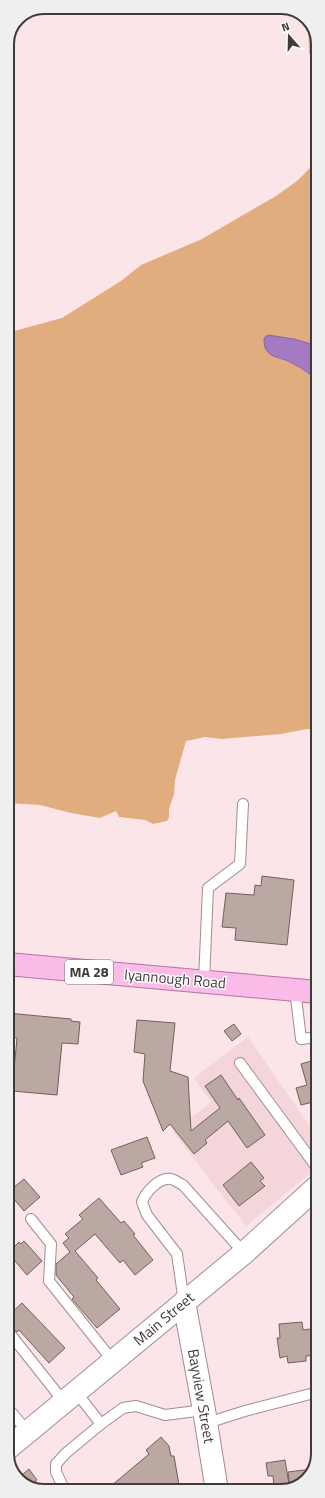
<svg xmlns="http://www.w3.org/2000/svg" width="325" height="1498" font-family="'Titillium Web',sans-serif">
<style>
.built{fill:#f3d5da}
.green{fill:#e2ad7e}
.water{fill:#a47bc3;stroke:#86679a}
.building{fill:#bca8a3;stroke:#72605b}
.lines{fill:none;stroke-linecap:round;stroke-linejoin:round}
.lane-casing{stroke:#a18d90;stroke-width:12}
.secondary-casing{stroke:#a18d90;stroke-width:24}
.primary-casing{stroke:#b870a3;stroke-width:24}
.lane{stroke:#fff;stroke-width:10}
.secondary{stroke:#fff;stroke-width:22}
.primary{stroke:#fbbbe9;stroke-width:22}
.labels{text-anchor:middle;stroke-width:3;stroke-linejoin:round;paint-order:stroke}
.shield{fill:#fff;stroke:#7a7475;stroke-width:1}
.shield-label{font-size:14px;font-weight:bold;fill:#41393a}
.street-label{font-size:15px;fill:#41393a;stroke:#fff}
.rim{fill:none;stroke:#41393a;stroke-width:2}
</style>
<rect width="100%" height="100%" fill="#fce5e9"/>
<path class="built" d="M 248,1037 L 318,1138 L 318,1167 L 246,1226 L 173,1132 L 211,1102 L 194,1078 Z"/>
<path class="green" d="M 308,19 L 318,39 L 318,74 L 309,53 Z
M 318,160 L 318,346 L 294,339 L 269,353 L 276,358 L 293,363 L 318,381 L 318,474 L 312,497 L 318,506 L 318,729 L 307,729 L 281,734 L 222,739 L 205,737 L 186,741 L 175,780 L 174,794 L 169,809 L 169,817 L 167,821 L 153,824 L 145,820 L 119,817 L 116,811 L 100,818 L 71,813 L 40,805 L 7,803 L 7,333 L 62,318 L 121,281 L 141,265 L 202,239 L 276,196 L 297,181 Z"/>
<path class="water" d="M 268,335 L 294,339 L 318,346 L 318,381 C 311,375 303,369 294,364 C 281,356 263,360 264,338 Z
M 318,474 L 318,506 L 312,497 Z"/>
<path class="building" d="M 262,876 L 294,880 L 287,945 L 235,940 L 236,928 L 222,927 L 226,893 L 254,895 L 255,885 L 261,886 Z
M 7,1013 L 71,1019 L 71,1021 L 80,1022 L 78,1044 L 62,1043 L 57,1095 L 12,1091 L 17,1038 L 7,1037 Z
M 137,1020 L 175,1023 L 170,1071 L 188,1077 L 191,1131 L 220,1108 L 205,1086 L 221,1075 L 238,1100 L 239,1098 L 265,1135 L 247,1148 L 228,1121 L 205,1140 L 207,1143 L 194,1154 L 170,1124 L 163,1131 L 143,1081 L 145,1054 L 134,1052 Z
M 234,1024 L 241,1034 L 232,1041 L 224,1031 Z
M 318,1059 L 318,1108 L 315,1109 L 313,1102 L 301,1105 L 296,1088 L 307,1085 L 301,1064 Z
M 147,1137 L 155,1158 L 141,1163 L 143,1167 L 121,1175 L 111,1150 Z
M 251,1162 L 264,1178 L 260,1181 L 265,1186 L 239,1206 L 223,1185 Z
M 24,1179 L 40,1197 L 24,1211 L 8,1192 Z
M 99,1198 L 121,1223 L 124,1221 L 135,1234 L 133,1235 L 153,1260 L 135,1275 L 123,1260 L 120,1263 L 95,1234 L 75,1251 L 98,1278 L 96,1280 L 120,1309 L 97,1328 L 72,1299 L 74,1297 L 56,1275 L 56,1264 L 70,1252 L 63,1243 L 69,1238 L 65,1234 L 83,1219 L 79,1215 Z
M 24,1241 L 42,1261 L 27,1275 L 10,1255 L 12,1253 L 10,1251 L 19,1242 L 21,1244 Z
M 22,1303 L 65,1348 L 49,1363 L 19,1330 L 17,1332 L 7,1322 L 7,1317 Z
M 302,1322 L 303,1330 L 318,1328 L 318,1355 L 306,1356 L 306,1361 L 288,1363 L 287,1356 L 280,1358 L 277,1338 L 280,1338 L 279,1324 Z
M 161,1437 L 169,1446 L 171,1456 L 174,1456 L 180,1491 L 105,1491 L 149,1454 L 146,1450 Z
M 285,1460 L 289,1484 L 274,1486 L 273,1476 L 268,1476 L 266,1463 Z
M 29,1469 L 37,1480 L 30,1486 L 17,1479 Z
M 312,1469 L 309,1479 L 290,1488 L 288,1472 Z"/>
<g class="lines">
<g class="lane-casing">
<path id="lane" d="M 204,981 L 208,888 L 240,864 L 243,804
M 295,989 L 301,1039 L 318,1037
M 240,1063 L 318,1169
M 31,1219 L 51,1244 L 49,1281 L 113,1361
M 184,1302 L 177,1254 L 147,1215 L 142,1202 C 145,1193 159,1177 171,1179 C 175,1180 179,1183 183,1185 L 244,1253
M 7,1330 L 64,1402
M 7,1407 L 28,1432
M 207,1423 L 245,1411 L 318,1392
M 101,1424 L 123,1408 L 136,1406 L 165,1415 L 204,1410
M 65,1491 L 56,1472 L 56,1464 L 66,1453 L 101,1424 L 76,1392"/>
</g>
<g class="secondary-casing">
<path id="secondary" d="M 184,1302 L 204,1410 L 217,1491
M 7,1449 L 244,1253 L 318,1186"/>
</g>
<g class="primary-casing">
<path id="primary" d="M 7,964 L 318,992"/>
</g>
<use href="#lane" class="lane"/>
<use href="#secondary" class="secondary"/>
<use href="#primary" class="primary"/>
</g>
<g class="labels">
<rect class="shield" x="65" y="960" width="48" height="24" rx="3"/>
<g class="shield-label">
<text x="89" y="977">MA 28</text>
</g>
<g class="street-label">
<text transform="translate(175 979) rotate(5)" y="5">Iyannough Road</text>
<text transform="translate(164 1319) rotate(-40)" y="5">Main Street</text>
<text transform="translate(201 1396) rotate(80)" y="5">Bayview Street</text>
</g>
</g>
<path d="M0 0H325V1498H0ZM44 14H281A30 30 0 0 1 311 44V1454A30 30 0 0 1 281 1484H44A30 30 0 0 1 14 1454V44A30 30 0 0 1 44 14Z" fill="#f0efef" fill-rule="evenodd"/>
<path class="rim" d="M44 14H281A30 30 0 0 1 311 44V1454A30 30 0 0 1 281 1484H44A30 30 0 0 1 14 1454V44A30 30 0 0 1 44 14Z"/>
<g transform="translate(289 36) rotate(340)" stroke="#ffffff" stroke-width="3" paint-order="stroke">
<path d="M0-3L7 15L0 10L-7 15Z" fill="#41393a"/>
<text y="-6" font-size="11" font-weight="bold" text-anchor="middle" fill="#41393a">N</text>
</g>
</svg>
